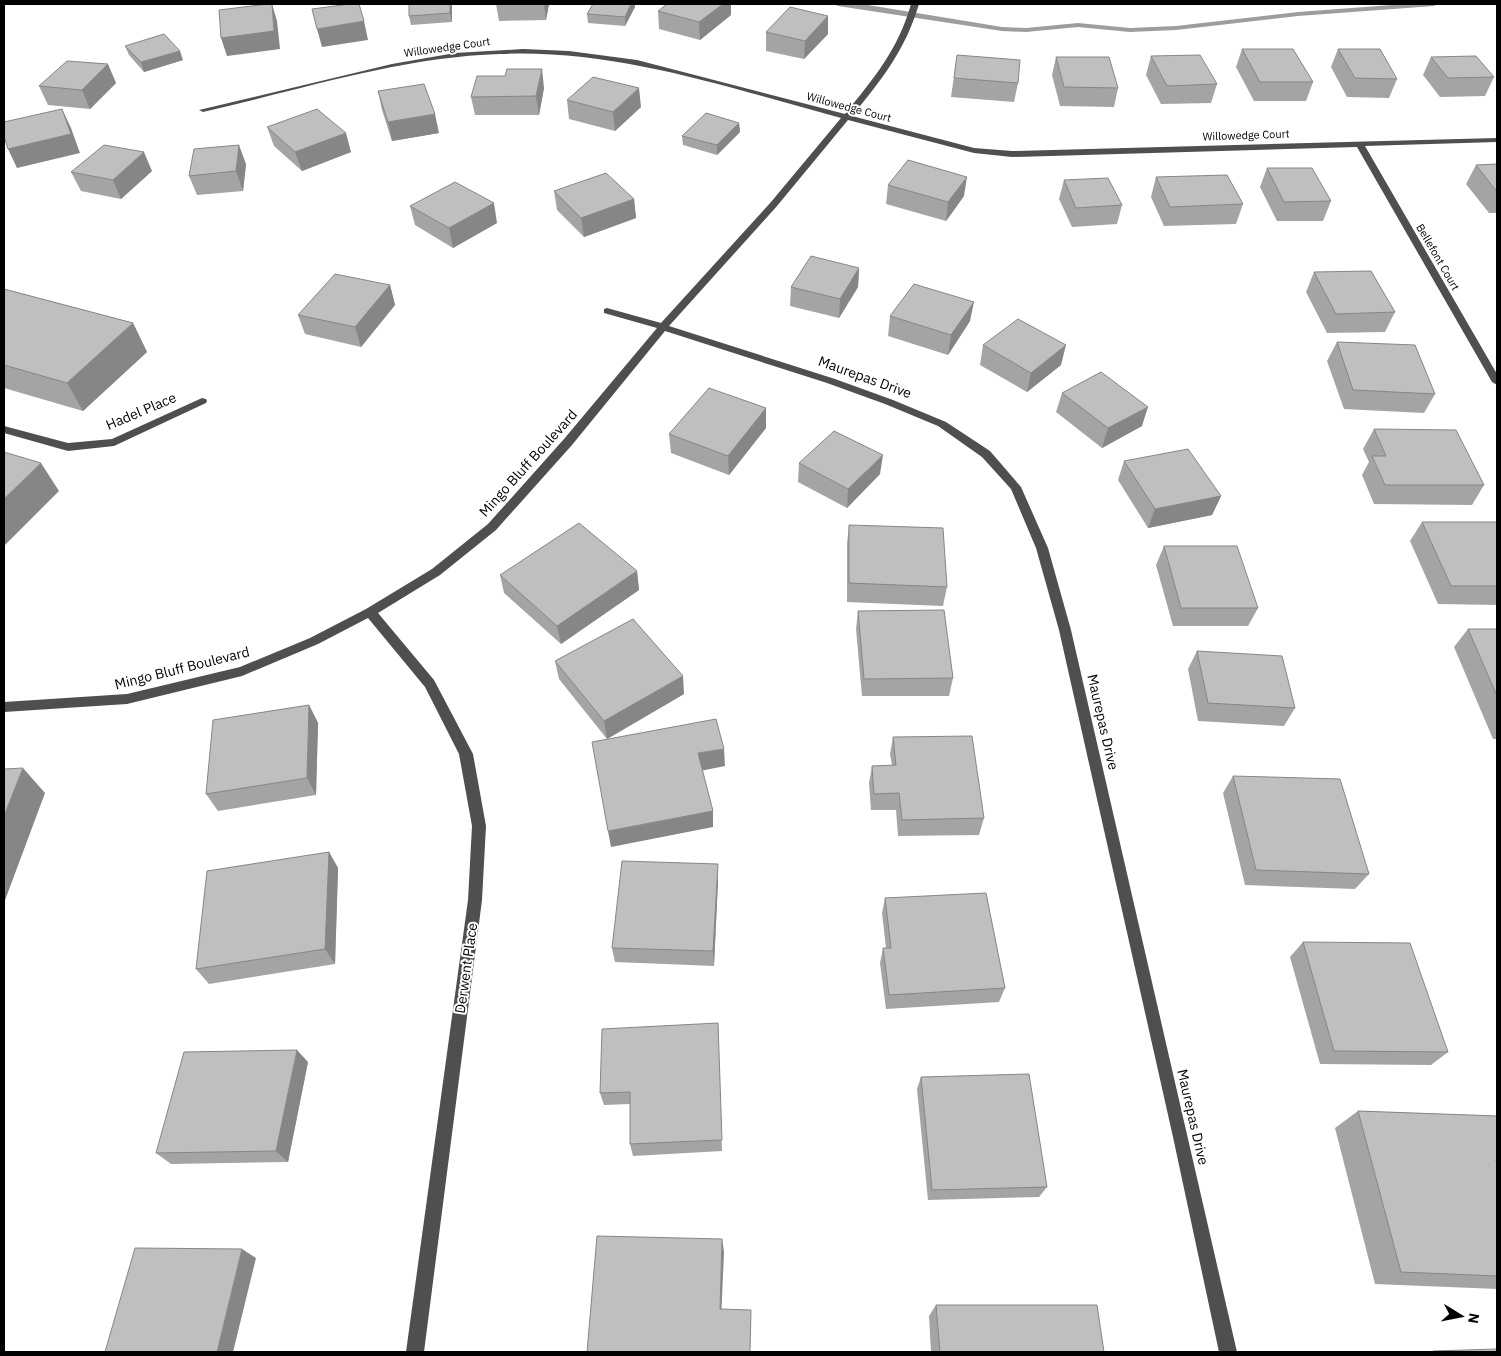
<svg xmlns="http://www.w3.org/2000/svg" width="1501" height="1356" font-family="'IBM Plex Sans',sans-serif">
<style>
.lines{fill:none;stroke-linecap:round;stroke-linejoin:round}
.stream{fill:#9d9d9d;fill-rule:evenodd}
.minor{fill:#4f4f4f;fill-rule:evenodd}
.wall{fill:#a4a4a4}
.shaded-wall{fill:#868686}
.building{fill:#bfbfbf;stroke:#868686}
.labels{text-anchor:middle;stroke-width:4;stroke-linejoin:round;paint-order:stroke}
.far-street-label{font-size:11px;fill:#000;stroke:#fff}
.street-label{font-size:14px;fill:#000;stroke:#fff}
</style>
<rect width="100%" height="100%" fill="#fff"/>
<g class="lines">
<path class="stream" d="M 834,4 L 862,4 L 1002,27 L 1026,28 L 1078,23 L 1130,28 L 1176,26 L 1298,12 L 1405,4 L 1438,4 L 1434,6 L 1298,16 L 1176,30 L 1130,32 L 1078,27 L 1026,32 L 1002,31 L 838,6 Z"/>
<path class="minor" d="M 911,4 L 919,4 C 905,51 882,79 852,116 L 974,148 L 1012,151 L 1497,138 L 1497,142 L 1365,146 L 1497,374 L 1497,385 L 1492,382 L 1357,147 L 1012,157 L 974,153 L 848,120 L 777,206 L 669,326 L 835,379 L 893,400 L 946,422 L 990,451 L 1021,487 L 1048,548 L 1071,630 L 1237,1352 L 1219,1352 L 1173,1137 L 1059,630 L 1036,548 L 1011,489 L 982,457 L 938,426 L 885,404 L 827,383 L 665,331 L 572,445 L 496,530 L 440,575 L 378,613 L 434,680 L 473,754 L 486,826 L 482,900 L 424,1352 L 406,1352 L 468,900 L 472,826 L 459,754 L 425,687 L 368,618 L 318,644 L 242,676 L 127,704 L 4,712 L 4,702 L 127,694 L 240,667 L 310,638 L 366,609 L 432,569 L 488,524 L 564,439 L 657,328 L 604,313 L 604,309 L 607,308 L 661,323 L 771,202 L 841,118 C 729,88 617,49 500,54 C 400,57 300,90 203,112 L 199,110 L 392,64 L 455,53 L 523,49 L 569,51 L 637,60 L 845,114 C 874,78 898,50 911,4 Z
M 202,398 L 206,399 L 207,401 L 206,403 L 114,446 L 68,451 L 4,433 L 4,426 L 68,443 L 112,439 Z"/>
</g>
<path class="wall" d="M 450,4 L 452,4 L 452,22 L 411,25 L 409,16 Z
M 496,4 L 549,4 L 546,20 L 499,21 Z
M 635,7 L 625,26 L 588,23 L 587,14 Z
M 658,11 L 731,15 L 700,40 L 659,29 Z
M 766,32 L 828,34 L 804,59 L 766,51 Z
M 125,46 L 183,60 L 144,72 L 129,55 Z
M 1242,49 L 1313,82 L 1306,101 L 1254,101 L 1236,67 Z
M 1338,49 L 1397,79 L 1389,98 L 1347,97 L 1331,67 Z
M 957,55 L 1018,83 L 1014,102 L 951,97 Z
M 1151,56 L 1217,84 L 1211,103 L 1161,104 L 1146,75 Z
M 1056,57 L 1118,88 L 1114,107 L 1060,106 L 1052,75 Z
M 1431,57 L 1494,77 L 1485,96 L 1440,97 L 1423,75 Z
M 116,83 L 90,109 L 48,105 L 39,86 Z
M 544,88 L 539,115 L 475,115 L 471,97 Z
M 378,91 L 439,133 L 392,141 L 382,110 Z
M 567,100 L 641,107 L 615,131 L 569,119 Z
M 739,123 L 740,132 L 717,155 L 683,145 L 682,136 Z
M 267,127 L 351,152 L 302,171 L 274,146 Z
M 246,164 L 243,191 L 197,195 L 189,176 Z
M 1497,164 L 1497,213 L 1489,213 L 1466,184 L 1476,165 Z
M 1267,168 L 1331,201 L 1323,221 L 1277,221 L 1260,187 Z
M 152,171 L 121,199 L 81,191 L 71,172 Z
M 1156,177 L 1243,204 L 1236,224 L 1164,226 L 1151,197 Z
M 1064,180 L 1122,205 L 1117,224 L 1072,227 L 1059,199 Z
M 888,185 L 964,196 L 946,221 L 886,204 Z
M 554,191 L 634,199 L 636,218 L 584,237 L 557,210 Z
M 410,206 L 497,223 L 453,248 L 415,225 Z
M 859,268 L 858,287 L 839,318 L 790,306 L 791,287 Z
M 1314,272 L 1395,312 L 1385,332 L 1327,333 L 1306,292 Z
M 390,285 L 395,305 L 361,347 L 305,334 L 298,315 Z
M 4,289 L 133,323 L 147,352 L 83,411 L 4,388 Z
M 890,316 L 970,321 L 948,355 L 888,336 Z
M 1337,342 L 1435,394 L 1424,413 L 1344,409 L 1327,361 Z
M 983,345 L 1061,365 L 1027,392 L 980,365 Z
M 1062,393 L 1142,426 L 1102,448 L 1056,412 Z
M 766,428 L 729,475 L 671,453 L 669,434 Z
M 1374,429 L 1484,485 L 1472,505 L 1374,504 L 1362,475 L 1369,462 L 1363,449 Z
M 1124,461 L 1221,496 L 1212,515 L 1148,528 L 1118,480 Z
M 799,463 L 880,474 L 847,508 L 798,482 Z
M 1422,522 L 1497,522 L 1497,605 L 1438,604 L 1410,541 Z
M 849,525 L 947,587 L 943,606 L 847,602 L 847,544 Z
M 1164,546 L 1258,608 L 1248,626 L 1173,626 L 1156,565 Z
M 637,571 L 639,590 L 561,644 L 504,593 L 500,575 Z
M 858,611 L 953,678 L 949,696 L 862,696 L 856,629 Z
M 1468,629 L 1497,629 L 1497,739 L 1493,739 L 1454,647 Z
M 1197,651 L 1295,708 L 1284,726 L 1198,721 L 1188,669 Z
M 555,661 L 684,694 L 607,739 L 559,679 Z
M 309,705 L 318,723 L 316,795 L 218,811 L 206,794 Z
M 893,737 L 984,818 L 979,835 L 898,836 L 896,810 L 871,810 L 869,783 L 872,766 L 892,765 L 890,754 Z
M 1233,776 L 1369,874 L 1355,889 L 1245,885 L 1223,793 Z
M 329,852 L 338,868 L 335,964 L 209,984 L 196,969 Z
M 718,880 L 714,966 L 615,962 L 612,948 Z
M 885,898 L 1005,988 L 999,1002 L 886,1009 L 880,963 L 883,948 L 886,948 L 882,913 Z
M 1303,942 L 1448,1052 L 1431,1065 L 1320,1064 L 1290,957 Z
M 718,1036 L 722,1151 L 633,1156 L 630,1144 L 630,1104 L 604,1105 L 600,1093 Z
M 308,1062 L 288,1162 L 171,1164 L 156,1153 Z
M 921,1077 L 1047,1187 L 1039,1197 L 928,1200 L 917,1089 Z
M 1358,1111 L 1497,1116 L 1497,1289 L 1375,1284 L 1335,1128 Z
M 936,1305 L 1104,1352 L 931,1352 L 929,1316 Z"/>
<path class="shaded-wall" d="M 272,4 L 277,21 L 280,49 L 227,56 L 221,38 Z
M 450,4 L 452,4 L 452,22 L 450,13 Z
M 544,4 L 549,4 L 546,20 Z
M 631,4 L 635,4 L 635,7 L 625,26 L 625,17 Z
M 723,4 L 731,4 L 731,15 L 700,40 L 699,22 Z
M 828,16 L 828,34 L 804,59 L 805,41 Z
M 364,21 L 368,40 L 322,47 L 317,29 Z
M 180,51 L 183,60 L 144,72 L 141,62 Z
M 108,64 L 116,83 L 90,109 L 82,90 Z
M 542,69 L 544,88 L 539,115 L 536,96 Z
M 639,88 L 641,107 L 615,131 L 613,112 Z
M 62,109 L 71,128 L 80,153 L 17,168 L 8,149 Z
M 435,114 L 439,133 L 392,141 L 388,122 Z
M 739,123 L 740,132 L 717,155 L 717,145 Z
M 346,133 L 351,152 L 302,171 L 295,152 Z
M 239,145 L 246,164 L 243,191 L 236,171 Z
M 144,152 L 152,171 L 121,199 L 113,180 Z
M 967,177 L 964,196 L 946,221 L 948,202 Z
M 634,199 L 636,218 L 584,237 L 581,218 Z
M 494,203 L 497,223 L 453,248 L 449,228 Z
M 859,268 L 858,287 L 839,318 L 840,299 Z
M 390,285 L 395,305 L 361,347 L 355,327 Z
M 974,302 L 970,321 L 948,355 L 951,335 Z
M 133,323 L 147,352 L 83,411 L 67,383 Z
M 1066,345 L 1061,365 L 1027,392 L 1031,373 Z
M 1148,407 L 1142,426 L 1102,448 L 1108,428 Z
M 766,408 L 766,428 L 729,475 L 728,456 Z
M 883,455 L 880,474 L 847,508 L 848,489 Z
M 41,463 L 59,491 L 4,546 L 4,499 Z
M 1221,496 L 1212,515 L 1148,528 L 1155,509 Z
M 637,571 L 639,590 L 561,644 L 557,626 Z
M 683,676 L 684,694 L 607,739 L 604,721 Z
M 309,705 L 318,723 L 316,795 L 307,778 Z
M 724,749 L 725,766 L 700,771 L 698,753 Z
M 23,768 L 45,793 L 4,903 L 4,816 Z
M 713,811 L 713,827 L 611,847 L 608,831 Z
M 329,852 L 338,868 L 335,964 L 325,949 Z
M 718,864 L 718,880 L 714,966 L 713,951 Z
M 297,1050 L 308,1062 L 288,1162 L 276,1151 Z
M 722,1239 L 724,1252 L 721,1320 L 720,1309 Z
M 242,1249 L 256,1258 L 233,1352 L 217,1352 Z"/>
<path class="building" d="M 268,4 L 272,4 L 274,31 L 221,38 L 219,10 Z
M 350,4 L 359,4 L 364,21 L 317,29 L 312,9 Z
M 409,4 L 450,4 L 450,13 L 409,16 Z
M 593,4 L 631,4 L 625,17 L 587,14 Z
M 667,4 L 723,4 L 699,22 L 658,11 Z
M 790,7 L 828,16 L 805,41 L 766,32 Z
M 164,34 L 180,51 L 141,62 L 125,46 Z
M 1242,49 L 1293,49 L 1313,82 L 1260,82 Z
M 1338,49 L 1380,49 L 1397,79 L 1355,78 Z
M 957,55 L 1020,60 L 1018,83 L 954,78 Z
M 1200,55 L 1217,84 L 1167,86 L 1151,56 Z
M 1476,56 L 1494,77 L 1448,78 L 1431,57 Z
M 1056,57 L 1109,57 L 1118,88 L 1064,87 Z
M 67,61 L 108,64 L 82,90 L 39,86 Z
M 507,69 L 542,69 L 536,96 L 471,97 L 477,76 L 505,76 Z
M 593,77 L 639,88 L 613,112 L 567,100 Z
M 424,84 L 435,114 L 388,122 L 378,91 Z
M 62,109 L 71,134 L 8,149 L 4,136 L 4,122 Z
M 317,109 L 346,133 L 295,152 L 267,127 Z
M 706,113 L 739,123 L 717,145 L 682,136 Z
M 104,145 L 144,152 L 113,180 L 71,172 Z
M 239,145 L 236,171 L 189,176 L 194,149 Z
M 908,160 L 967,177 L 948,202 L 888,185 Z
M 1497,164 L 1497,192 L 1476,165 Z
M 1267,168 L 1312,168 L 1331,201 L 1284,202 Z
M 606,173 L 634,199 L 581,218 L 554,191 Z
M 1227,175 L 1243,204 L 1170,207 L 1156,177 Z
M 1108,178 L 1122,205 L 1076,208 L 1064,180 Z
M 455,182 L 494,203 L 449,228 L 410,206 Z
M 811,256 L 859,268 L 840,299 L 791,287 Z
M 1371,271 L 1395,312 L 1336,314 L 1314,272 Z
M 335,274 L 390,285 L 355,327 L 298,315 Z
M 914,284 L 974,302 L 951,335 L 890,316 Z
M 4,289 L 133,323 L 67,383 L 4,365 Z
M 1018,319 L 1066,345 L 1031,373 L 983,345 Z
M 1337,342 L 1415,345 L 1435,394 L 1353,390 Z
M 1101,372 L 1148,407 L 1108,428 L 1062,393 Z
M 709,388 L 766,408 L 728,456 L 669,434 Z
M 1374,429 L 1456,430 L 1484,485 L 1385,485 L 1372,456 L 1386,456 Z
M 834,431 L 883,455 L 848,489 L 799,463 Z
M 1188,449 L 1221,496 L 1155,509 L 1124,461 Z
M 4,452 L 41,463 L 4,499 Z
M 1422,522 L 1497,522 L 1497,586 L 1451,586 Z
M 579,523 L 637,571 L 557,626 L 500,575 Z
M 849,525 L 943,528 L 947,587 L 849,583 Z
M 1164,546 L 1237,546 L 1258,608 L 1181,608 Z
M 944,610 L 953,678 L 864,679 L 858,611 Z
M 633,619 L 683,676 L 604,721 L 555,661 Z
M 1468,629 L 1497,629 L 1497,696 Z
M 1197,651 L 1282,656 L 1295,708 L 1208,703 Z
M 309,705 L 307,778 L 206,794 L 213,720 Z
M 716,719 L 724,749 L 698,753 L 713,811 L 608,831 L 592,742 Z
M 972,736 L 984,818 L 902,820 L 899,793 L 874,794 L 872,766 L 896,765 L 893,737 Z
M 23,768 L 4,816 L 4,769 Z
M 1233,776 L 1340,779 L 1369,874 L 1256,870 Z
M 329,852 L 325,949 L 196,969 L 207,871 Z
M 622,861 L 718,864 L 713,951 L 612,948 Z
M 986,893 L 1005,988 L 889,995 L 883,948 L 891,948 L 885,898 Z
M 1303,942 L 1410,943 L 1448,1052 L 1334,1051 Z
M 718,1023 L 722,1140 L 630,1144 L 630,1092 L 600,1093 L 602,1029 Z
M 297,1050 L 276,1151 L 156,1153 L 184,1052 Z
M 1029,1074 L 1047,1187 L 932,1190 L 921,1077 Z
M 1358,1111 L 1497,1116 L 1497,1160 L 1496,1160 L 1497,1164 L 1497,1276 L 1401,1272 Z
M 597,1236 L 722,1239 L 720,1309 L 751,1310 L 750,1352 L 587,1352 Z
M 135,1248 L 242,1249 L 217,1352 L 105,1352 Z
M 936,1305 L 1097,1305 L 1104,1352 L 940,1352 Z
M 1497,1349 L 1497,1352 L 1434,1352 L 1433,1351 Z"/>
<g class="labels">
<g class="far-street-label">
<text transform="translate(447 47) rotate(-8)" y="4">Willowedge Court</text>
<text transform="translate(849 107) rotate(15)" y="4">Willowedge Court</text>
<text transform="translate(1246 135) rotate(-2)" y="4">Willowedge Court</text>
<text transform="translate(1438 257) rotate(60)" y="4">Bellefont Court</text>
</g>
<g class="street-label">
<text transform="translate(865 377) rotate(20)" y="5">Maurepas Drive</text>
<text transform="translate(141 411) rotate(-23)" y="5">Hadel Place</text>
<text transform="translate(528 463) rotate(-48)" y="5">Mingo Bluff Boulevard</text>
<text transform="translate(182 668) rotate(-14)" y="5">Mingo Bluff Boulevard</text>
<text transform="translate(1103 722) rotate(77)" y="5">Maurepas Drive</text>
<text transform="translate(466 968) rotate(-82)" y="5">Derwent Place</text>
<text transform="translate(1193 1117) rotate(77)" y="5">Maurepas Drive</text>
</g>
</g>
<rect width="1501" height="1356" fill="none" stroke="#000000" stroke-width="10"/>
<g transform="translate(1461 1316) rotate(100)" stroke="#ffffff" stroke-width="4" paint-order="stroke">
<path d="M0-4L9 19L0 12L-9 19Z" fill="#000000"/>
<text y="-8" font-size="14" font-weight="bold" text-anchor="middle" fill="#000000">N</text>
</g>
</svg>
